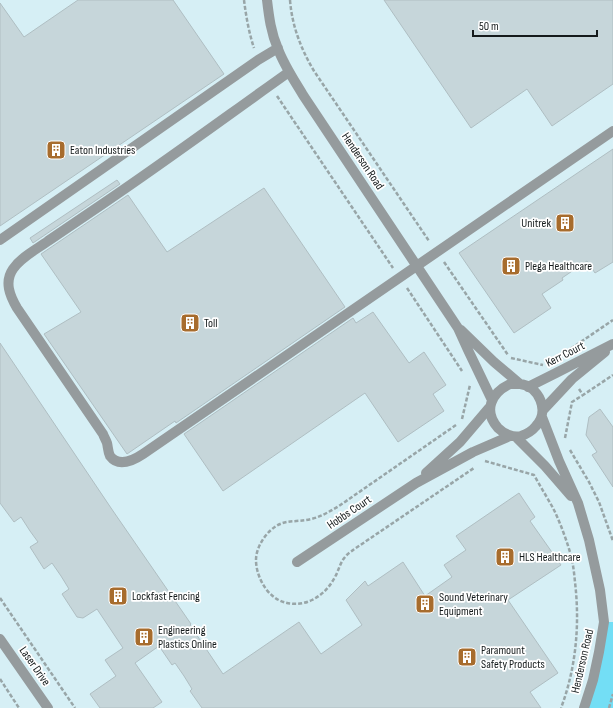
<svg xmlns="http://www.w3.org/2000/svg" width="613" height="708" font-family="'Sofia Sans Condensed',sans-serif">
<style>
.built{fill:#d6eff5}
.green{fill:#73def5}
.building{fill:#c6d6da;stroke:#afbec2}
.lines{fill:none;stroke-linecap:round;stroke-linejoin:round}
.path{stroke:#98a5a7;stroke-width:2.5;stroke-dasharray:4 2;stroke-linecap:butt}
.minor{stroke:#959b9d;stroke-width:10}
.labels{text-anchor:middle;stroke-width:3.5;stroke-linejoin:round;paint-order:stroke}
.poi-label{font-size:12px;fill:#141a1b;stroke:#fff;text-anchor:start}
.street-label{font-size:12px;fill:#141a1b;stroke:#fff}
</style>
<rect width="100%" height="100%" fill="#ebfbff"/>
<path class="built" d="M 0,0 L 613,0 L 613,622 L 604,622 L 584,708 L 0,708 Z"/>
<path class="green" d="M 604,622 L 613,622 L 613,708 L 584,708 Z"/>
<path class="building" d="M 78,0 L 173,0 L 224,74 L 0,226 L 0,3 L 24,37 Z
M 384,0 L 613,0 L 613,84 L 552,126 L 527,89 L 471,128 Z
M 613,149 L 613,262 L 595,273 L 587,261 L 562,278 L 563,280 L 542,294 L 551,308 L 514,333 L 459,253 Z
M 117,180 L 120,184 L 33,243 L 30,238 Z
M 264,188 L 345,307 L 176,423 L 175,421 L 127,454 L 44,334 L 81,312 L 41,254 L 128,195 L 167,252 Z
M 373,312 L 409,363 L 424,352 L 446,385 L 433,394 L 444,411 L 398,442 L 365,393 L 223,491 L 184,434 L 353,318 L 356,323 Z
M 0,343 L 111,508 L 191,624 L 190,625 L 223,674 L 299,622 L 321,654 L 362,625 L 346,600 L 365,581 L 368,586 L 403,562 L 425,596 L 452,577 L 444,565 L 466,550 L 456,536 L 519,493 L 535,517 L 530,521 L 561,565 L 508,600 L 558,673 L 530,692 L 541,708 L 202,708 L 190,691 L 192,689 L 184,676 L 175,663 L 172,665 L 159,646 L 135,663 L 162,702 L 153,708 L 100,708 L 90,694 L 116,676 L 105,660 L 123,648 L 97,609 L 83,618 L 77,617 L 62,594 L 69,589 L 61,576 L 52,563 L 44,569 L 30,547 L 38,542 L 30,531 L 21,517 L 14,522 L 0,503 Z
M 600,409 L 613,427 L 613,487 L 592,455 L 597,452 L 586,435 L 589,417 Z"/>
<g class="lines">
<path class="path" d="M 244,0 C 246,16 249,33 254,48
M 290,0 C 292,26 301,49 314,71 L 429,241
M 277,96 L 393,268
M 444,262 L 508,355
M 407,288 L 462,371
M 566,352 L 613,320
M 511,358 L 543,365
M 579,389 L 583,395 L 613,375
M 462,419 L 470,385
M 456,425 L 339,506 C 330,511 321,517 311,519 C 296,523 284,518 271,530 C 263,537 256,549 256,560 C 256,573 263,589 274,597 C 284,605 300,606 312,600 C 322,595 329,588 335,577 C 339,570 340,562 346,556 C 348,553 351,552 353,550 L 474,468
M 565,438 L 572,402 L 583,395
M 570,450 L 589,482 L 599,502 L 613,541
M 485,461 L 534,475 C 541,488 549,500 555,512 C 561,525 566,539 570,552 C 573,562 574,572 575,582 C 580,625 576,668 561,708
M 0,598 L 75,708
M 0,679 L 19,708
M 609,708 L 613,694"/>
<path class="minor" d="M 267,0 C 269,17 271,33 278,49 C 284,65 294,80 303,95 L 458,328 L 468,350 L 492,400
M 289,72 C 227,116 166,161 104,203 C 85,216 67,228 48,241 C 37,249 21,257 13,269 C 4,282 10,296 17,308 L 103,434 C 104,437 106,440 107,443 C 108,447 108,452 110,456 C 119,468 134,460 143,454 L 613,131
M 0,240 L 258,60 L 278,48
M 461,330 L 494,362 L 520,384
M 510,384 C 513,384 517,384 520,384 C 539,386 550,411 536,426 C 532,431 527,434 521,436 C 513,438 504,434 498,428 C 483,411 491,393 510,384 Z
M 528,387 L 556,373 L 613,344
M 543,410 L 572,379 L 605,352
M 542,417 L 559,461 L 578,503 L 589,540 L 600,590 L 604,622 L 599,652 L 593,680 L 584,708
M 516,437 L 545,466 L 571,496
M 426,473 L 460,442 L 489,408
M 297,562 L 416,483 L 473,452 L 510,436
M 0,639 L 48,708"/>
</g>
<defs>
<g id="building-square" transform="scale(1)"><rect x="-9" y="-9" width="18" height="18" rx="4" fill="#a76c2d" stroke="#fff"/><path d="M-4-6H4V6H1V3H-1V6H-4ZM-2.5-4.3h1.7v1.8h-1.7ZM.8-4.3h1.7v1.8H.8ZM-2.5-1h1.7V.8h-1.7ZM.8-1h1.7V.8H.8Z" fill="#fff"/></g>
</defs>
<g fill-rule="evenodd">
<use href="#building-square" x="56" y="150"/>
<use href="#building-square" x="565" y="223"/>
<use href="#building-square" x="511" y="266"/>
<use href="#building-square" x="190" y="323"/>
<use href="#building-square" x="505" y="557"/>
<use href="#building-square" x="118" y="596"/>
<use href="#building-square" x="425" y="604"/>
<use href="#building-square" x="144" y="637"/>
<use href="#building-square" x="467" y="657"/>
</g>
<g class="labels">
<g class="poi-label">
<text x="70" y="154">Eaton Industries</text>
<text x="551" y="227" text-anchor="end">Unitrek</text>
<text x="525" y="270">Plega Healthcare</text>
<text x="204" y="327">Toll</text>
<text x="519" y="561">HLS Healthcare</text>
<text x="132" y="600">Lockfast Fencing</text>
<text x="439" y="601">Sound Veterinary<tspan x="439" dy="14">Equipment</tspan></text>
<text x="158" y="634">Engineering<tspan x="158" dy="14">Plastics Online</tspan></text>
<text x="481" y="654">Paramount<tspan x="481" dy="14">Safety Products</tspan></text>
</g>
<g class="street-label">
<text transform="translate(363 161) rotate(56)" y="4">Henderson Road</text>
<text transform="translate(565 354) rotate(-27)" y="4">Kerr Court</text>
<text transform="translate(349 512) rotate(-34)" y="4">Hobbs Court</text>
<text transform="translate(582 661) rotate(-77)" y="4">Henderson Road</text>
<text transform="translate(35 666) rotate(55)" y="4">Laser Drive</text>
</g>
</g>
<path d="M473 30v6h124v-6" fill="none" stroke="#141a1b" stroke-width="2"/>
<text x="479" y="30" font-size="12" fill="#141a1b" stroke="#ffffff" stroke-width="3" paint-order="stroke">50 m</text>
</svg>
